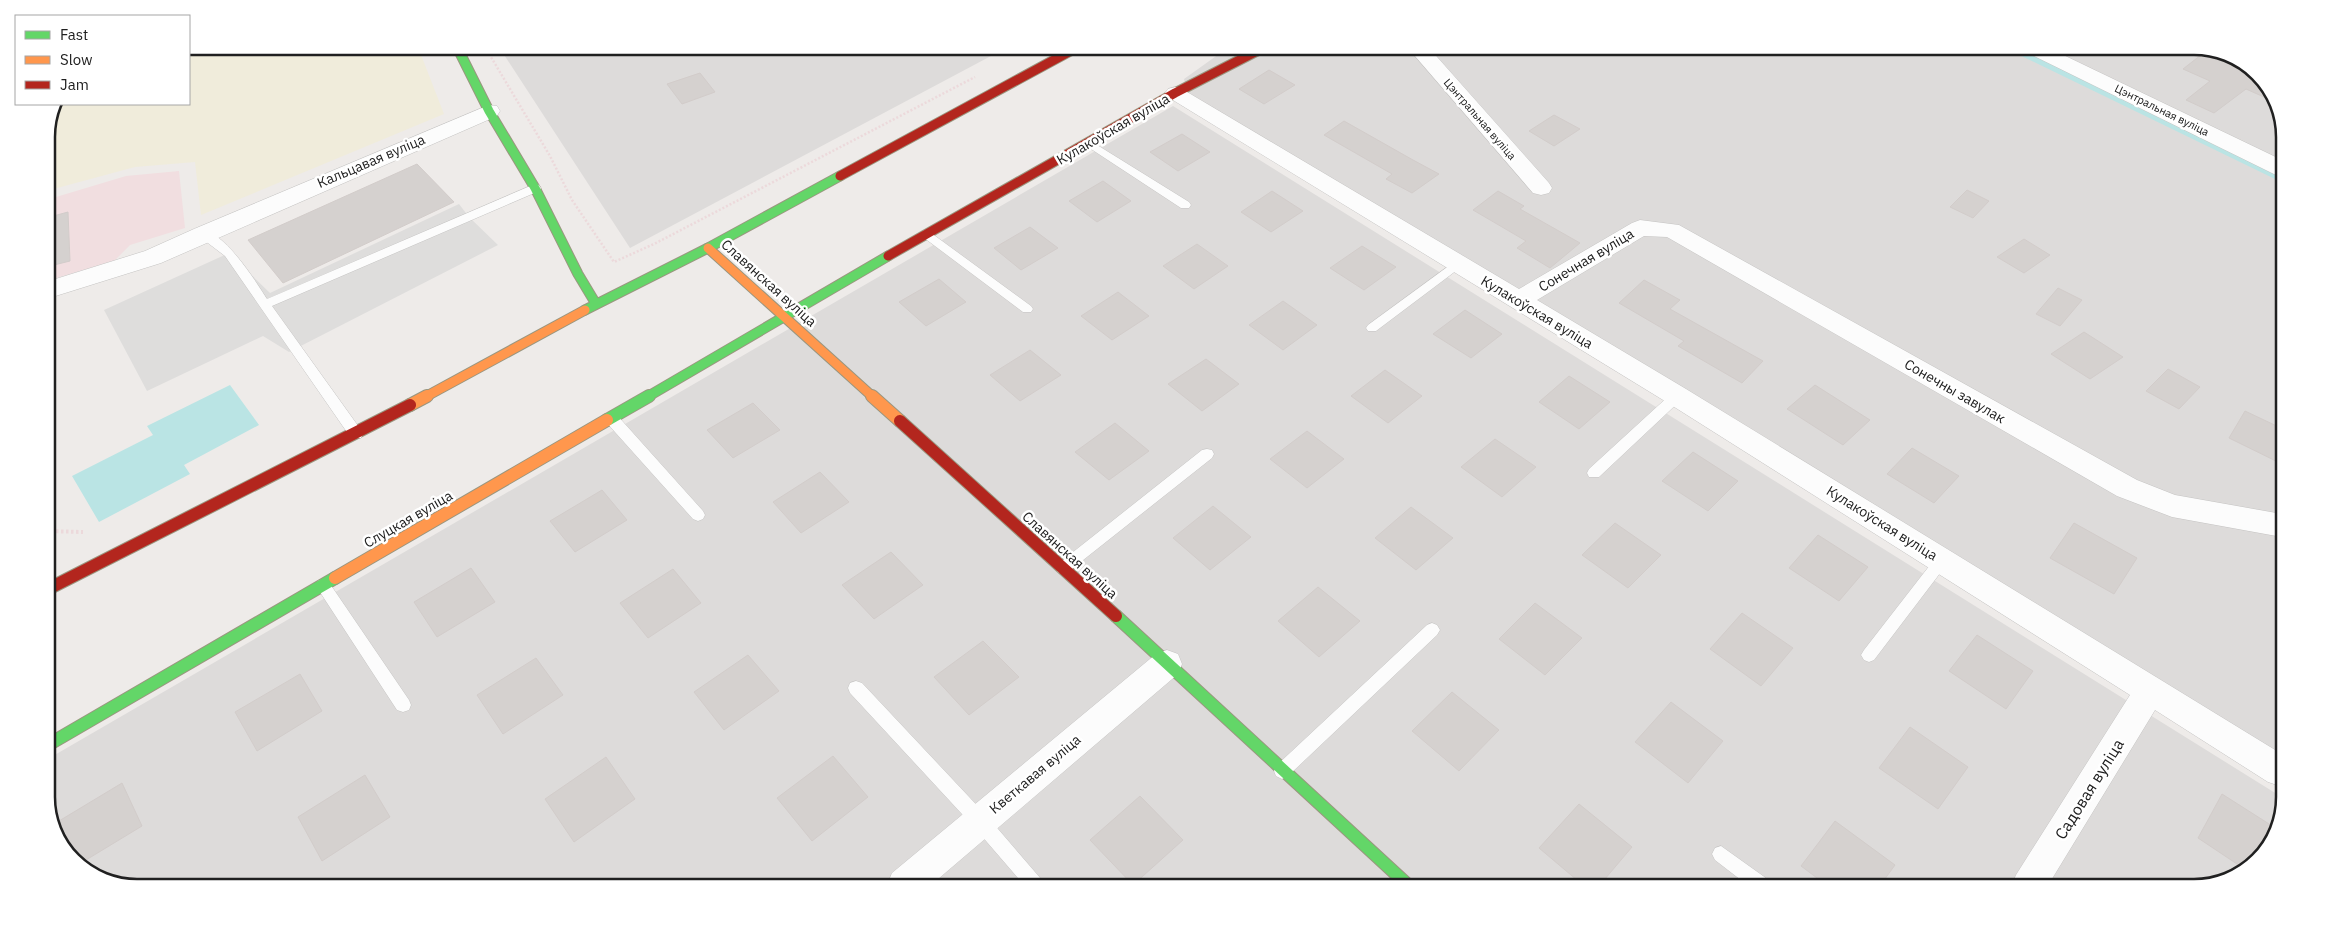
<svg xmlns="http://www.w3.org/2000/svg" width="2331" height="934" font-family="'IBM Plex Sans',sans-serif">
<style>
.residential{fill:#dddbda}
.commercial{fill:#f1dee0}
.farmland{fill:#f0ecdb}
.parking{fill:#dedddc}
.water{fill:#bae4e4}
.lines{fill:none;stroke-linecap:round;stroke-linejoin:round}
.stream{stroke:#bae4e4;stroke-width:6}
.building{fill:#d5d1cf;stroke:#d2ccca}
.lane-casing{stroke:#c5c4c3;stroke-width:1}
.street-casing{stroke:#c5c4c3;stroke-width:1}
.fast-far1-casing{stroke:#9a967f;stroke-width:11}
.fast-casing{stroke:#9a967f;stroke-width:14}
.slow-far1-casing{stroke:#9a967f;stroke-width:11}
.slow-casing{stroke:#9a967f;stroke-width:14}
.jam-far1-casing{stroke:#9a967f;stroke-width:11}
.jam-casing{stroke:#9a967f;stroke-width:14}
.path-far1{stroke:#ecd9db;stroke-width:2.5;stroke-dasharray:2 2;stroke-linecap:butt}
.path{stroke:#ecd9db;stroke-width:4;stroke-dasharray:2.5 2.5;stroke-linecap:butt}
.lane{fill:#fcfcfc;fill-rule:evenodd}
.street{fill:#fcfcfc;fill-rule:evenodd}
.fast-far1{stroke:#63d668;stroke-width:9}
.fast{stroke:#63d668;stroke-width:12}
.slow-far1{stroke:#ff974d;stroke-width:9}
.slow{stroke:#ff974d;stroke-width:12}
.jam-far1{stroke:#b3261e;stroke-width:9}
.jam{stroke:#b3261e;stroke-width:12}
.labels{text-anchor:middle;stroke-width:5;stroke-linejoin:round;paint-order:stroke}
.far-street-label{font-size:11px;fill:#202020;stroke:#fff}
.street-label{font-size:14px;fill:#202020;stroke:#fff}
.near-street-label{font-size:16px;fill:#202020;stroke:#fff}
.rim{fill:none;stroke:#202020;stroke-width:2.5}
</style>
<rect width="100%" height="100%" fill="#eeebe9"/>
<path class="residential" d="M 499,47 L 1006,48 L 630,248 Z
M 1226,49 L 2223,51 L 2266,82 L 2285,131 L 2280,759 L 2150,680 L 1954,553 L 1770,444 L 1187,92 L 1184,79 Z
M 1173,106 L 2280,796 L 2280,826 L 2249,869 L 2194,888 L 108,883 L 65,852 L 46,803 L 46,760 Z"/>
<path class="commercial" d="M 179,171 L 185,228 L 130,245 L 114,261 L 46,281 L 46,200 L 126,176 Z"/>
<path class="farmland" d="M 189,46 L 418,47 L 444,114 L 201,215 L 195,162 L 135,167 L 46,191 L 46,132 L 59,104 L 189,104 Z"/>
<path class="parking" d="M 459,204 L 469,217 L 498,245 L 289,352 L 263,336 L 147,391 L 104,310 L 229,253 L 270,293 Z"/>
<path class="water" d="M 230,385 L 259,425 L 184,465 L 190,474 L 99,522 L 72,476 L 153,435 L 147,426 Z"/>
<g class="lines">
<path class="stream" d="M 2018,51 L 2284,180"/>
</g>
<path class="building" d="M 2206,51 L 2223,51 L 2266,82 L 2273,101 L 2246,89 L 2214,113 L 2186,100 L 2210,81 L 2183,69 Z
M 1269,70 L 1295,85 L 1264,104 L 1239,89 Z
M 700,73 L 715,92 L 682,104 L 667,84 Z
M 1554,115 L 1580,129 L 1554,146 L 1529,131 Z
M 1344,121 L 1413,160 L 1439,174 L 1412,193 L 1386,179 L 1392,174 L 1324,135 Z
M 1182,134 L 1210,152 L 1178,171 L 1150,152 Z
M 417,164 L 454,202 L 283,283 L 248,240 Z
M 1103,181 L 1131,201 L 1097,222 L 1069,201 Z
M 1967,190 L 1989,201 L 1973,218 L 1950,207 Z
M 1272,191 L 1303,211 L 1271,232 L 1241,212 Z
M 1498,191 L 1524,206 L 1520,209 L 1580,243 L 1550,268 L 1517,248 L 1526,241 L 1473,210 Z
M 68,212 L 70,261 L 46,267 L 46,218 Z
M 1030,227 L 1058,248 L 1021,270 L 994,248 Z
M 2024,239 L 2050,255 L 2024,273 L 1997,257 Z
M 1197,244 L 1228,266 L 1194,289 L 1163,266 Z
M 1362,246 L 1396,267 L 1364,290 L 1330,268 Z
M 939,279 L 966,302 L 926,326 L 899,302 Z
M 1644,280 L 1680,300 L 1670,309 L 1763,361 L 1742,383 L 1678,346 L 1684,341 L 1619,303 Z
M 2058,288 L 2082,300 L 2060,326 L 2036,314 Z
M 1118,292 L 1149,316 L 1112,340 L 1081,316 Z
M 1283,301 L 1317,325 L 1283,350 L 1249,325 Z
M 1465,310 L 1502,334 L 1471,358 L 1433,334 Z
M 2084,332 L 2123,357 L 2090,379 L 2051,354 Z
M 1030,350 L 1061,375 L 1020,401 L 990,375 Z
M 1206,359 L 1239,384 L 1202,411 L 1168,384 Z
M 2168,369 L 2200,387 L 2179,409 L 2146,391 Z
M 1385,370 L 1422,396 L 1388,423 L 1351,396 Z
M 1569,376 L 1610,402 L 1579,429 L 1539,402 Z
M 1815,385 L 1870,420 L 1843,445 L 1787,409 Z
M 753,403 L 780,430 L 733,458 L 707,430 Z
M 2245,411 L 2283,429 L 2282,464 L 2229,438 Z
M 1115,423 L 1149,451 L 1109,480 L 1075,452 Z
M 1307,431 L 1344,459 L 1307,488 L 1270,459 Z
M 1495,439 L 1536,467 L 1502,497 L 1461,467 Z
M 1912,448 L 1959,476 L 1934,503 L 1887,474 Z
M 1693,452 L 1738,481 L 1708,511 L 1662,481 Z
M 820,472 L 849,502 L 801,533 L 773,502 Z
M 602,490 L 627,520 L 575,552 L 550,521 Z
M 1213,506 L 1251,537 L 1210,570 L 1173,538 Z
M 1411,507 L 1453,538 L 1416,570 L 1375,538 Z
M 1615,523 L 1661,555 L 1628,588 L 1582,555 Z
M 2074,523 L 2137,558 L 2114,594 L 2050,558 Z
M 1818,535 L 1868,567 L 1839,601 L 1789,568 Z
M 891,552 L 923,585 L 874,619 L 842,585 Z
M 471,568 L 495,602 L 437,637 L 414,602 Z
M 673,569 L 701,603 L 648,638 L 620,603 Z
M 1318,587 L 1360,621 L 1319,657 L 1278,621 Z
M 1535,603 L 1582,638 L 1545,675 L 1499,639 Z
M 1742,613 L 1793,648 L 1761,686 L 1710,649 Z
M 1977,635 L 2033,671 L 2006,709 L 1949,671 Z
M 983,641 L 1019,677 L 969,715 L 934,677 Z
M 748,655 L 779,691 L 724,730 L 694,692 Z
M 536,658 L 563,695 L 503,734 L 477,695 Z
M 300,674 L 322,711 L 257,751 L 235,712 Z
M 1452,692 L 1499,730 L 1459,771 L 1412,731 Z
M 1671,702 L 1723,741 L 1688,783 L 1635,742 Z
M 1910,727 L 1968,767 L 1938,809 L 1879,768 Z
M 833,756 L 868,797 L 812,841 L 777,798 Z
M 606,757 L 635,799 L 574,842 L 545,799 Z
M 365,775 L 390,817 L 322,861 L 298,817 Z
M 122,783 L 142,826 L 81,863 L 65,852 L 54,824 Z
M 2222,794 L 2277,829 L 2246,870 L 2198,838 Z
M 1140,796 L 1183,840 L 1133,885 L 1090,840 Z
M 1579,804 L 1632,847 L 1599,886 L 1584,886 L 1539,848 Z
M 1835,821 L 1895,865 L 1879,887 L 1829,887 L 1801,866 Z"/>
<g class="lines">
<g class="lane-casing">
<path id="lane" d="M 1089,140 L 1189,202 L 1191,205 L 1189,208 L 1181,208 L 1085,145 L 1084,143 Z
M 535,184 L 539,185 L 541,188 L 539,191 L 272,306 L 361,430 L 363,434 L 361,438 L 351,438 L 225,256 L 196,234 L 198,231 C 221,225 256,282 267,299 Z
M 927,230 L 1031,306 L 1033,309 L 1031,312 L 1023,312 L 923,237 L 921,234 L 923,231 Z
M 1457,260 L 1463,264 L 1461,267 L 1376,331 L 1368,331 L 1366,328 L 1368,325 Z
M 1677,391 L 1682,393 L 1684,396 L 1682,399 L 1599,477 L 1589,477 L 1587,473 L 1589,469 L 1672,393 Z
M 611,413 L 616,414 L 703,511 L 705,515 L 703,519 L 698,521 L 693,519 L 606,422 L 604,418 L 606,414 Z
M 1207,449 L 1212,450 L 1214,454 L 1212,458 L 1068,572 L 1063,574 L 1058,572 L 1056,568 L 1058,564 L 1202,450 Z
M 1942,554 L 1947,556 L 1949,560 L 1947,564 L 1874,660 L 1869,662 L 1864,660 L 1861,655 L 1864,650 L 1937,556 Z
M 323,579 L 328,581 L 409,700 L 411,705 L 409,710 L 403,712 L 397,710 L 318,589 L 316,585 L 318,581 Z
M 1432,623 L 1437,625 L 1440,630 L 1437,635 L 1288,776 L 1282,779 L 1276,776 L 1274,771 L 1276,766 L 1427,625 Z
M 856,681 L 862,683 L 986,815 L 1041,879 L 1044,885 L 1024,885 L 974,827 L 850,693 L 848,688 L 850,683 Z
M 1721,846 L 1770,881 L 1773,887 L 1750,887 L 1715,860 L 1712,854 L 1715,848 Z"/>
</g>
<g class="street-casing">
<path id="street" d="M 1409,49 L 1430,49 L 1549,183 L 1552,188 L 1549,193 L 1541,195 L 1533,193 Z
M 2029,51 L 2055,51 L 2284,161 L 2284,177 L 2276,175 L 2032,55 Z
M 1175,87 L 1182,89 L 1519,289 L 1632,223 L 1640,220 L 1679,225 L 2137,480 L 2175,495 L 2282,514 L 2282,537 L 2172,517 L 2117,496 L 1667,237 L 1644,236 L 1537,300 L 1686,389 L 2280,753 L 2280,786 L 2268,782 L 2155,710 L 2047,887 L 2011,887 L 2016,875 L 2130,695 L 1668,403 L 1168,97 L 1165,93 L 1168,89 Z
M 489,105 L 497,106 L 500,111 L 497,116 L 161,263 L 46,299 L 46,282 L 145,251 L 194,229 Z
M 1167,650 L 1178,654 L 1182,664 L 1178,674 L 931,885 L 887,885 L 892,873 L 1156,654 Z"/>
</g>
<g class="fast-far1-casing">
<path id="fast-far1" d="M 457,47 L 489,111 L 535,188 L 578,274 L 596,304
M 585,310 L 708,248 L 840,176
M 647,397 L 888,256"/>
</g>
<g class="fast-casing">
<path id="fast" d="M 607,420 L 649,396
M 1116,616 L 1409,886
M 46,746 L 335,578"/>
</g>
<g class="slow-far1-casing">
<path id="slow-far1" d="M 708,248 L 873,397
M 425,397 L 585,310"/>
</g>
<g class="slow-casing">
<path id="slow" d="M 872,396 L 900,421
M 410,405 L 427,396
M 335,578 L 607,420"/>
</g>
<g class="jam-far1-casing">
<path id="jam-far1" d="M 840,176 L 1076,48
M 888,256 L 1175,93 L 1261,49"/>
</g>
<g class="jam-casing">
<path id="jam" d="M 900,421 L 1116,616
M 46,590 L 410,405"/>
</g>
<path class="path-far1" d="M 485,47 L 550,156 L 572,200 L 614,262 L 656,243 L 975,77"/>
<path class="path" d="M 46,531 L 83,532"/>
<use href="#lane" class="lane"/>
<use href="#street" class="street"/>
<use href="#fast-far1" class="fast-far1"/>
<use href="#fast" class="fast"/>
<use href="#slow-far1" class="slow-far1"/>
<use href="#slow" class="slow"/>
<use href="#jam-far1" class="jam-far1"/>
<use href="#jam" class="jam"/>
</g>
<g class="labels">
<g class="far-street-label">
<text transform="translate(2162 110) rotate(26)" y="4">Цэнтральная вуліца</text>
<text transform="translate(1480 119) rotate(49)" y="4">Цэнтральная вуліца</text>
</g>
<g class="street-label">
<text transform="translate(1113 129) rotate(-30)" y="5">Кулакоўская вуліца</text>
<text transform="translate(371 161) rotate(-23)" y="5">Кальцавая вуліца</text>
<text transform="translate(1586 260) rotate(-31)" y="5">Сонечная вуліца</text>
<text transform="translate(769 283) rotate(42)" y="5">Славянская вуліца</text>
<text transform="translate(1537 312) rotate(31)" y="5">Кулакоўская вуліца</text>
<text transform="translate(1955 391) rotate(30)" y="5">Сонечны завулак</text>
<text transform="translate(408 519) rotate(-30)" y="5">Слуцкая вуліца</text>
<text transform="translate(1882 523) rotate(32)" y="5">Кулакоўская вуліца</text>
<text transform="translate(1070 555) rotate(42)" y="5">Славянская вуліца</text>
<text transform="translate(1035 774) rotate(-40)" y="5">Кветкавая вуліца</text>
</g>
<g class="near-street-label">
<text transform="translate(2089 789) rotate(-58)" y="6">Садовая вуліца</text>
</g>
</g>
<path d="M0 0H2331V934H0ZM137 55H2194A82 82 0 0 1 2276 137V797A82 82 0 0 1 2194 879H137A82 82 0 0 1 55 797V137A82 82 0 0 1 137 55Z" fill="#fff" fill-rule="evenodd"/>
<path class="rim" d="M137 55H2194A82 82 0 0 1 2276 137V797A82 82 0 0 1 2194 879H137A82 82 0 0 1 55 797V137A82 82 0 0 1 137 55Z"/>
<rect x="15" y="15" width="175" height="90" fill="#ffffff" stroke="#a6a6a6"/>
<rect x="25" y="31" width="25" height="8" fill="#63d668" stroke="#a6a6a6"/>
<text x="60" y="40" font-size="15" fill="#202020">Fast</text>
<rect x="25" y="56" width="25" height="8" fill="#ff974d" stroke="#a6a6a6"/>
<text x="60" y="65" font-size="15" fill="#202020">Slow</text>
<rect x="25" y="81" width="25" height="8" fill="#b3261e" stroke="#a6a6a6"/>
<text x="60" y="90" font-size="15" fill="#202020">Jam</text>
</svg>
